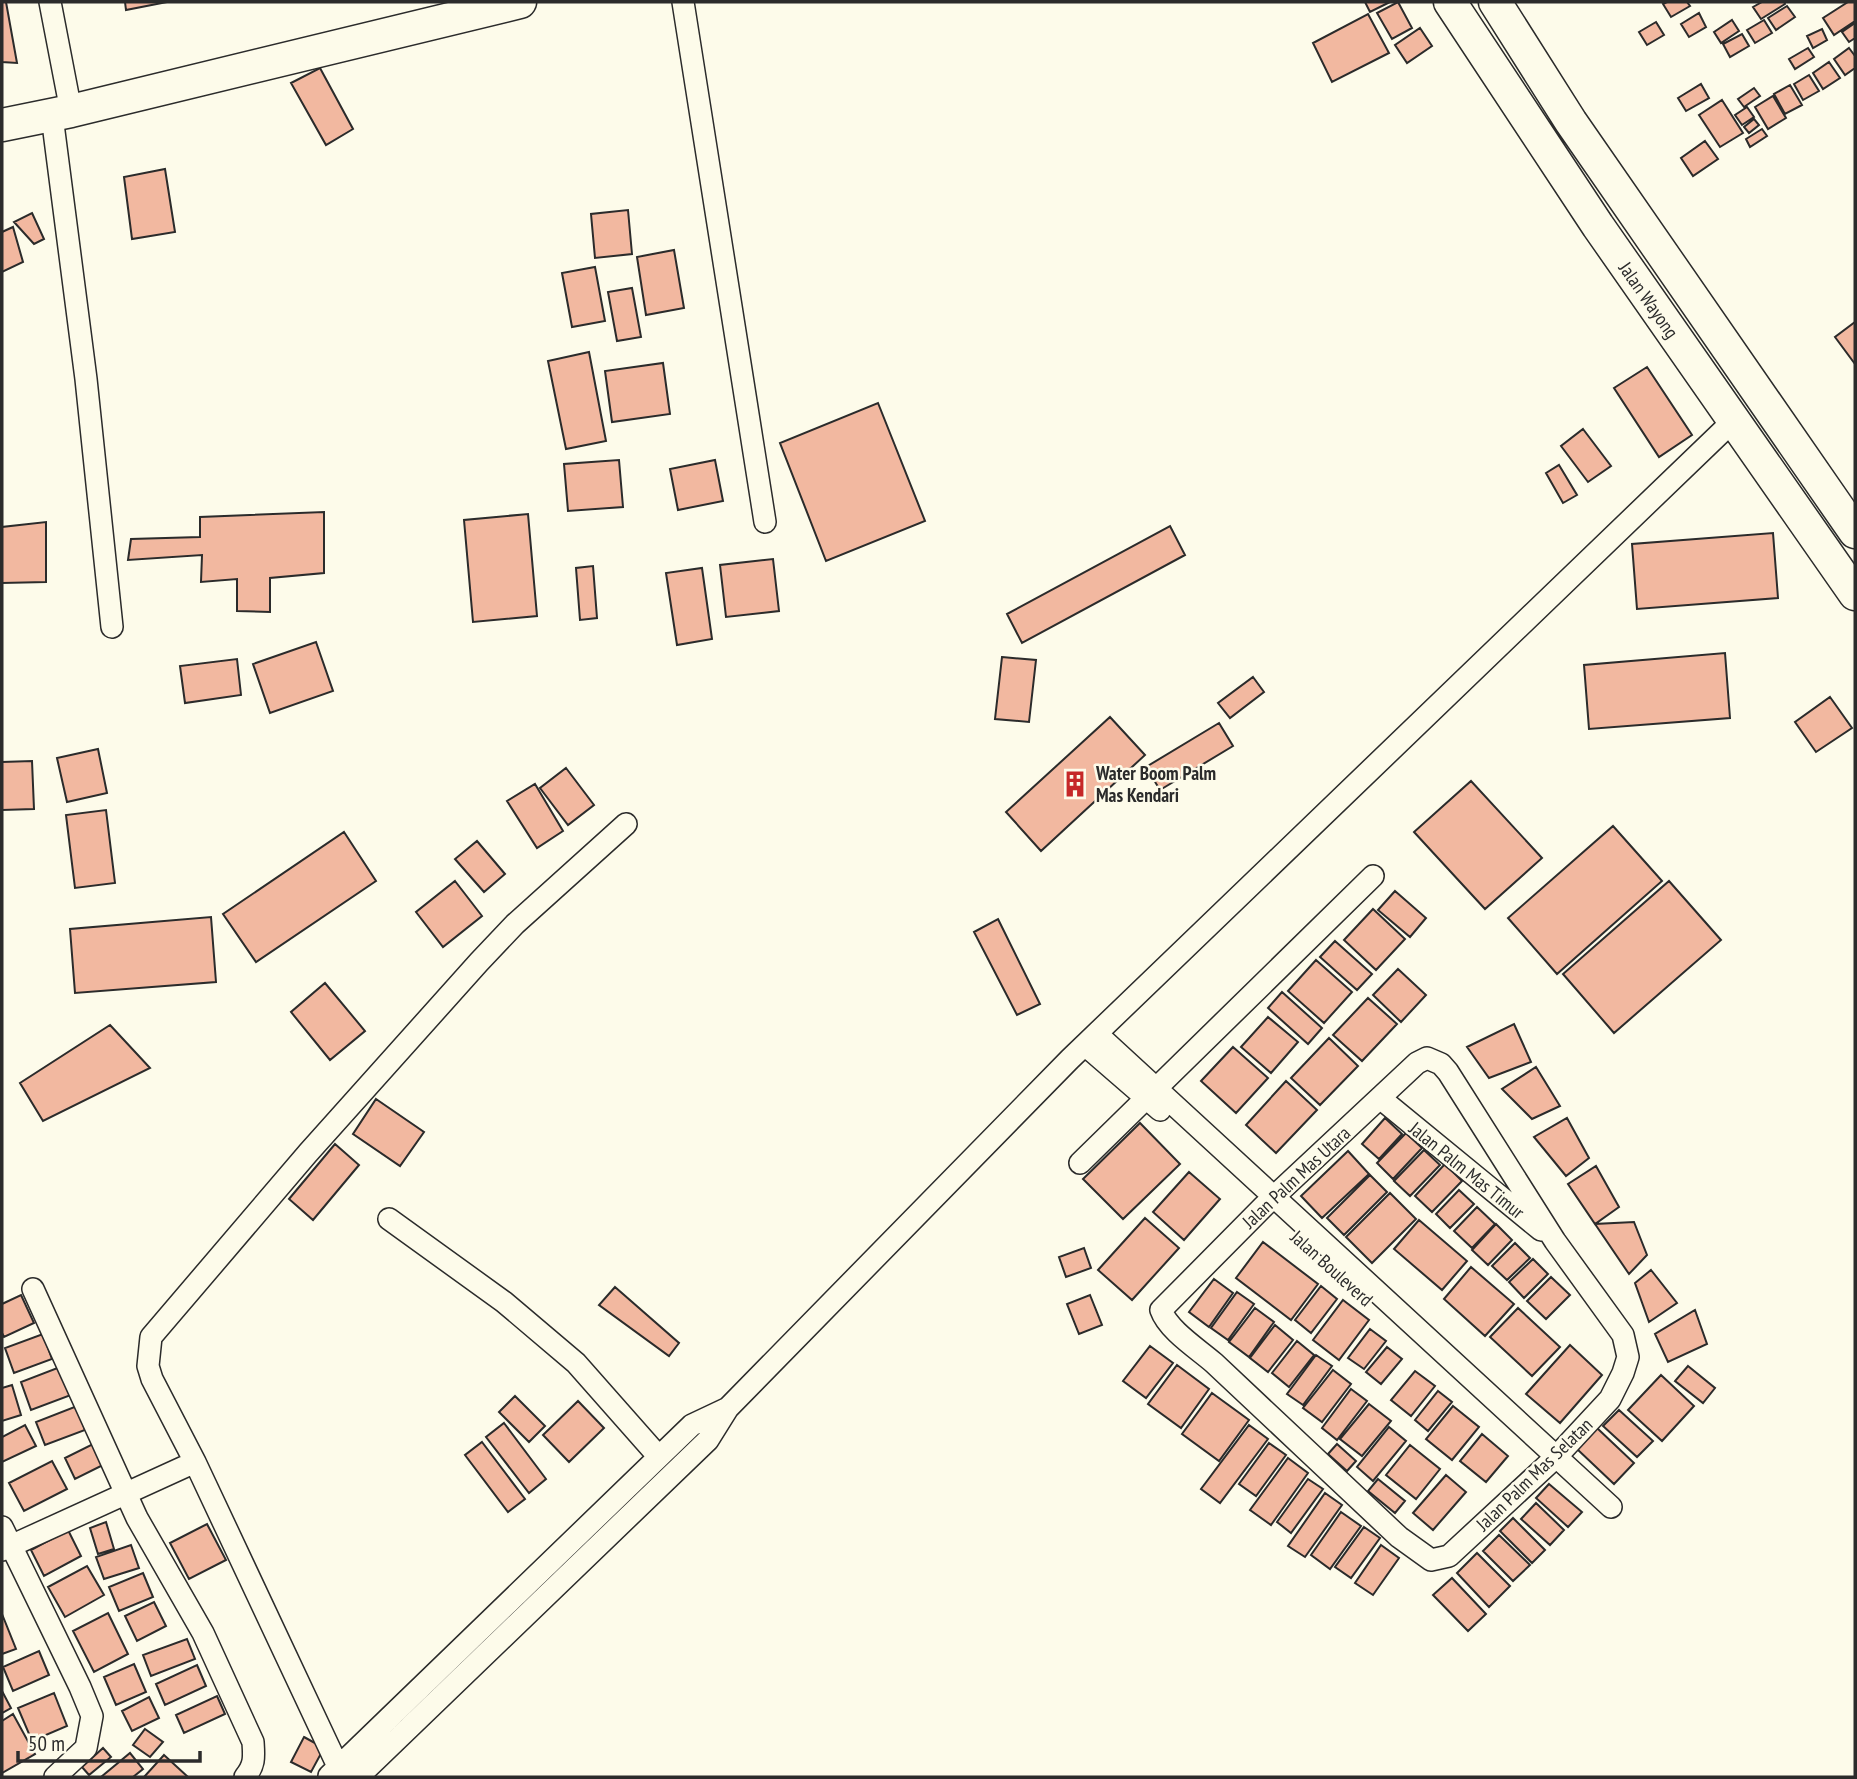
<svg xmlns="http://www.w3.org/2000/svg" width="1857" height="1779" font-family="'PT Sans Narrow',sans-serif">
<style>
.building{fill:#f2b8a0;stroke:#2b2b2b;stroke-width:2}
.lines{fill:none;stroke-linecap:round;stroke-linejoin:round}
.street-casing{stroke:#2b2b2b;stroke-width:24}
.secondary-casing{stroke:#2b2b2b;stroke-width:35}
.street{stroke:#fdfbea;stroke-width:21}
.secondary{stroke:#fdfbea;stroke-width:32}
.labels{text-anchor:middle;stroke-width:5;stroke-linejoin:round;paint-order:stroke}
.street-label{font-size:19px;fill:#2b2b2b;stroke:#fdfbea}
.poi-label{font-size:19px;font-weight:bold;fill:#2b2b2b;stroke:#fdfbea;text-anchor:start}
</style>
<rect width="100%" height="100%" fill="#fdfbea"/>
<path class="building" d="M 2,2 L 6,2 L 17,63 L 2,62 Z
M 125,2 L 167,2 L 126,10 Z
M 1365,2 L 1390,2 L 1370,12 Z
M 1398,2 L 1412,28 L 1392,39 L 1377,13 Z
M 1667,2 L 1687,2 L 1690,6 L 1671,17 L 1663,4 Z
M 1762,2 L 1784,2 L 1785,4 L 1761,19 L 1753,7 Z
M 1848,2 L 1855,2 L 1855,21 L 1834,35 L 1823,18 Z
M 1787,6 L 1795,17 L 1776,30 L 1768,18 Z
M 1699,13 L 1706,27 L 1689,37 L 1681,24 Z
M 1368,14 L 1389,53 L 1332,82 L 1313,43 Z
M 1732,20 L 1739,31 L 1721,43 L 1714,32 Z
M 1764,20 L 1772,33 L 1755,43 L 1747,30 Z
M 1656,22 L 1664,35 L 1647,45 L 1639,32 Z
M 1855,23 L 1855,38 L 1849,42 L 1842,32 Z
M 1420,28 L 1432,46 L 1407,63 L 1395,45 Z
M 1822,29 L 1827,40 L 1813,48 L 1807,36 Z
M 1742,34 L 1749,46 L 1730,57 L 1723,44 Z
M 1808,48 L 1814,57 L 1795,69 L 1789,59 Z
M 1849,48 L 1855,56 L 1855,68 L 1845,75 L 1834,59 Z
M 1829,62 L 1840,78 L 1823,89 L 1813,73 Z
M 320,68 L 353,129 L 326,145 L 291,83 Z
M 1809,75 L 1819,91 L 1803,100 L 1794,84 Z
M 1701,84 L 1709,98 L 1686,111 L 1678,98 Z
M 1790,85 L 1802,105 L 1785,114 L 1774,94 Z
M 1754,88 L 1760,96 L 1744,107 L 1738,99 Z
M 1773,96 L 1786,118 L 1768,129 L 1755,107 Z
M 1722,100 L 1743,133 L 1720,147 L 1699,115 Z
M 1747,107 L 1754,117 L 1742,125 L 1735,115 Z
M 1754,119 L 1759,125 L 1749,133 L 1744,127 Z
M 1762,129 L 1767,136 L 1750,147 L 1746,139 Z
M 1705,141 L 1718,159 L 1693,176 L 1681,158 Z
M 165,169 L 175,232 L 132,239 L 124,177 Z
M 628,210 L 632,254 L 595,258 L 591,214 Z
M 32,213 L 44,239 L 34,244 L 14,222 Z
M 13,227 L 23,262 L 2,272 L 2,232 Z
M 674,250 L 684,308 L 646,315 L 637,257 Z
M 595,267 L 605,321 L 572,327 L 562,273 Z
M 632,288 L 641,337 L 617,341 L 608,292 Z
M 1855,322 L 1855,364 L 1835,337 Z
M 589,352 L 606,441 L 566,449 L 548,361 Z
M 663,363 L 670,414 L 612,422 L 605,371 Z
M 1647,367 L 1692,435 L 1659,457 L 1614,388 Z
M 878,403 L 925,521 L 826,561 L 780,443 Z
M 1583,429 L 1611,466 L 1588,482 L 1561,446 Z
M 619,460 L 623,507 L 568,511 L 564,464 Z
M 715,460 L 723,501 L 678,510 L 670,469 Z
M 1559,465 L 1577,495 L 1563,503 L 1546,473 Z
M 324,512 L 324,573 L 270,578 L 270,612 L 237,611 L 237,579 L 201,582 L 202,555 L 128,560 L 131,539 L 200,537 L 200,517 Z
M 528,514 L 537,616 L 473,622 L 464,520 Z
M 46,522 L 46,582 L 2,583 L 2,527 Z
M 1170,526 L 1185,555 L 1022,643 L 1007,614 Z
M 1773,533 L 1778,598 L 1637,609 L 1632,544 Z
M 773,559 L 779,611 L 726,617 L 720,565 Z
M 593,566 L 597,618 L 580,620 L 576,568 Z
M 702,568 L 712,639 L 677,645 L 666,573 Z
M 316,642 L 333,691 L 270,713 L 253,664 Z
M 1725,653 L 1730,718 L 1589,729 L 1584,665 Z
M 1002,657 L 1036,660 L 1029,722 L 995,719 Z
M 237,659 L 241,695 L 185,703 L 180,666 Z
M 1253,677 L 1264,692 L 1230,718 L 1218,703 Z
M 1830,697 L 1852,728 L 1816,752 L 1795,722 Z
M 1110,717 L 1145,755 L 1041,851 L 1006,812 Z
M 1219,723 L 1233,746 L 1160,790 L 1146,767 Z
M 98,749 L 107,793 L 67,802 L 57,758 Z
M 32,761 L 34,809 L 2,810 L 2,762 Z
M 566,768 L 594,805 L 568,825 L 540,788 Z
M 1471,781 L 1542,858 L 1485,909 L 1414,832 Z
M 535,784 L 563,831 L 537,848 L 507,801 Z
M 106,810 L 115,883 L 75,888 L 66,815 Z
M 1613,826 L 1662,881 L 1557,974 L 1508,918 Z
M 344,832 L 376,881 L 256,962 L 223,914 Z
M 477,841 L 505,874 L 484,892 L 455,859 Z
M 455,881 L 482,916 L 443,947 L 416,912 Z
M 1669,881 L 1721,940 L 1614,1033 L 1563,974 Z
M 1395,891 L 1426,918 L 1410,937 L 1378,910 Z
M 1373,909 L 1405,939 L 1376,970 L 1344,940 Z
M 211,917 L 216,982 L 75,993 L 70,929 Z
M 998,919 L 1040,1004 L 1017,1015 L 974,932 Z
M 1335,941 L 1372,974 L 1357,990 L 1320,957 Z
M 1316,960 L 1352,992 L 1324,1023 L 1288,991 Z
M 1398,969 L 1426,995 L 1401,1022 L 1373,995 Z
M 325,983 L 365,1031 L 330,1060 L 291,1012 Z
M 1282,992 L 1322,1028 L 1308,1044 L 1268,1008 Z
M 1368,998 L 1397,1024 L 1362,1061 L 1333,1035 Z
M 1268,1017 L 1298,1042 L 1271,1073 L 1241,1047 Z
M 1514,1024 L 1531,1062 L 1489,1078 L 1467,1047 Z
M 110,1025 L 150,1068 L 43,1121 L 20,1083 Z
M 1329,1038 L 1358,1066 L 1320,1105 L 1291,1078 Z
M 1233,1047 L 1268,1078 L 1236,1113 L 1201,1081 Z
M 1536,1067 L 1560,1106 L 1532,1119 L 1502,1089 Z
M 1286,1081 L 1317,1110 L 1276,1153 L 1246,1125 Z
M 376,1099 L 424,1132 L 400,1166 L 353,1134 Z
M 1385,1118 L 1402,1134 L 1379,1159 L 1362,1144 Z
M 1567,1118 L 1589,1158 L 1566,1176 L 1534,1137 Z
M 1140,1123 L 1180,1164 L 1123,1219 L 1083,1179 Z
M 1406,1133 L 1422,1148 L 1393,1179 L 1377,1163 Z
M 335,1144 L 359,1165 L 313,1220 L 289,1199 Z
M 1424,1150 L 1440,1165 L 1410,1196 L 1394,1181 Z
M 1348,1151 L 1369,1174 L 1322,1218 L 1301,1196 Z
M 1445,1164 L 1462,1181 L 1432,1212 L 1415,1196 Z
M 1596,1166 L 1619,1207 L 1595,1224 L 1568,1184 Z
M 1189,1172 L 1220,1199 L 1184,1240 L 1153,1212 Z
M 1370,1175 L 1387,1192 L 1344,1235 L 1327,1218 Z
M 1459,1190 L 1474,1204 L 1450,1228 L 1436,1214 Z
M 1390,1193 L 1416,1219 L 1372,1263 L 1346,1237 Z
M 1477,1207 L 1495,1224 L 1472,1248 L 1454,1231 Z
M 1145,1218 L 1179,1248 L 1132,1300 L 1098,1270 Z
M 1419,1220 L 1467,1261 L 1442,1290 L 1394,1249 Z
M 1634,1222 L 1647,1255 L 1629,1274 L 1595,1224 Z
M 1496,1224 L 1512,1240 L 1488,1265 L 1472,1250 Z
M 1263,1242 L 1318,1284 L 1291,1320 L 1236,1278 Z
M 1515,1243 L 1530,1258 L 1507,1280 L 1492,1266 Z
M 1084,1248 L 1091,1268 L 1066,1277 L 1059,1257 Z
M 1533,1259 L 1548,1274 L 1524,1298 L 1509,1282 Z
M 1471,1267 L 1514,1304 L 1485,1336 L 1444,1299 Z
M 1651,1270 L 1677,1303 L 1649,1322 L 1635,1283 Z
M 1551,1277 L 1570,1295 L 1546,1319 L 1527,1301 Z
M 1214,1279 L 1233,1293 L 1209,1327 L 1189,1312 Z
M 1321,1286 L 1337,1299 L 1311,1333 L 1295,1320 Z
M 615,1287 L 679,1343 L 669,1356 L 599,1305 Z
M 1237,1292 L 1254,1304 L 1228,1340 L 1211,1328 Z
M 21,1295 L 34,1323 L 4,1337 L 2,1333 L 2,1304 Z
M 1090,1295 L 1102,1325 L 1079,1334 L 1067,1304 Z
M 1343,1300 L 1369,1320 L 1339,1360 L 1313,1340 Z
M 1255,1308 L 1274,1322 L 1249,1357 L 1229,1342 Z
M 1518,1308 L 1560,1347 L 1532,1376 L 1490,1337 Z
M 1695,1310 L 1707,1344 L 1668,1362 L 1655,1334 Z
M 1275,1325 L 1293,1340 L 1268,1372 L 1250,1358 Z
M 1370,1329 L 1386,1341 L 1364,1369 L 1348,1358 Z
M 43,1334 L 52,1359 L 14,1373 L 5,1348 Z
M 1297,1341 L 1314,1355 L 1289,1387 L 1272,1373 Z
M 1570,1345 L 1602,1375 L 1560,1423 L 1526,1394 Z
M 1150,1346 L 1173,1363 L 1146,1398 L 1123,1381 Z
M 1387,1347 L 1402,1359 L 1381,1384 L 1366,1372 Z
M 1316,1355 L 1332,1366 L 1303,1405 L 1287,1394 Z
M 1177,1365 L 1209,1389 L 1181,1428 L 1148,1404 Z
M 1688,1366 L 1715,1388 L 1703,1403 L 1675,1381 Z
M 60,1367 L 71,1395 L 31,1410 L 21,1382 Z
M 1333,1370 L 1351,1384 L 1322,1422 L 1303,1408 Z
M 1415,1371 L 1435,1386 L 1411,1416 L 1391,1400 Z
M 1661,1375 L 1694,1406 L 1662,1441 L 1628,1410 Z
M 12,1385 L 21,1415 L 2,1421 L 2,1388 Z
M 1351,1389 L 1367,1401 L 1337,1440 L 1322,1428 Z
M 1438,1391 L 1452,1402 L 1428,1431 L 1415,1420 Z
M 1212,1393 L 1249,1420 L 1219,1461 L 1182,1434 Z
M 515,1396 L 545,1426 L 529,1442 L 499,1412 Z
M 578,1401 L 604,1428 L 569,1462 L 543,1435 Z
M 1369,1404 L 1391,1421 L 1362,1456 L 1340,1439 Z
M 77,1406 L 85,1430 L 45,1445 L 36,1422 Z
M 1453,1406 L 1479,1427 L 1452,1460 L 1426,1439 Z
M 1619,1410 L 1653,1441 L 1637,1457 L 1603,1426 Z
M 504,1423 L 546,1479 L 529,1493 L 486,1437 Z
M 25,1425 L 36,1446 L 2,1462 L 2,1437 Z
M 1249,1425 L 1268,1439 L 1220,1503 L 1201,1489 Z
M 1389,1427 L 1406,1441 L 1373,1481 L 1357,1467 Z
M 1597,1428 L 1634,1463 L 1614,1484 L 1577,1449 Z
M 1482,1434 L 1508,1456 L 1486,1482 L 1460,1461 Z
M 482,1442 L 525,1499 L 508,1512 L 465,1455 Z
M 95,1443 L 105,1464 L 75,1479 L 65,1458 Z
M 1269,1443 L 1286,1455 L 1256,1496 L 1239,1484 Z
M 1337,1444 L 1356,1461 L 1347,1471 L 1328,1454 Z
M 1410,1445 L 1440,1469 L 1416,1499 L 1386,1475 Z
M 1288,1458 L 1308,1473 L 1271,1525 L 1250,1510 Z
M 52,1461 L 67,1489 L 24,1511 L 9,1483 Z
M 1446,1475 L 1466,1492 L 1433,1530 L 1413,1513 Z
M 1308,1479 L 1323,1489 L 1291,1533 L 1277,1522 Z
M 1378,1479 L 1405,1501 L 1395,1513 L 1368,1491 Z
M 1549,1484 L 1582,1512 L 1568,1527 L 1536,1498 Z
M 1325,1493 L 1342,1505 L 1305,1557 L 1288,1546 Z
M 1536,1503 L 1564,1530 L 1550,1545 L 1521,1519 Z
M 1341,1512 L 1361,1526 L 1330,1569 L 1311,1555 Z
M 1513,1518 L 1545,1550 L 1532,1563 L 1500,1531 Z
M 106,1522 L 114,1549 L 98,1554 L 90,1528 Z
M 207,1524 L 226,1560 L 189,1579 L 170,1543 Z
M 1364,1527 L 1380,1538 L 1351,1578 L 1335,1567 Z
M 68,1530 L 81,1556 L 44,1576 L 31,1550 Z
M 1499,1535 L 1530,1565 L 1513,1581 L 1483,1551 Z
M 131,1545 L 139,1568 L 104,1579 L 96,1557 Z
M 1381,1545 L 1399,1558 L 1373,1595 L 1355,1583 Z
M 1477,1553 L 1510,1586 L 1489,1607 L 1457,1573 Z
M 87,1566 L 104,1595 L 65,1617 L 48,1587 Z
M 143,1573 L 153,1597 L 119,1611 L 109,1587 Z
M 1452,1578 L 1486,1614 L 1468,1631 L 1433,1595 Z
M 154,1602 L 166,1626 L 137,1641 L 125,1616 Z
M 108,1613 L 128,1654 L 94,1672 L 73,1631 Z
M 2,1614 L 16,1649 L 2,1654 Z
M 187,1639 L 195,1659 L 151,1676 L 143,1655 Z
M 39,1651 L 49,1675 L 13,1691 L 3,1667 Z
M 134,1664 L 146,1692 L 116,1705 L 104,1677 Z
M 197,1665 L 206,1686 L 165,1705 L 156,1684 Z
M 2,1691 L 11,1708 L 2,1713 Z
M 54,1693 L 67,1726 L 32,1741 L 18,1708 Z
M 217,1696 L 225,1714 L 184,1733 L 176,1715 Z
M 149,1697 L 159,1718 L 132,1731 L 122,1711 Z
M 13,1714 L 35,1754 L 2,1773 L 2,1721 Z
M 145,1729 L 163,1742 L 150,1757 L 133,1745 Z
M 304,1737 L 324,1748 L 311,1772 L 291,1762 Z
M 103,1748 L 111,1757 L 89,1775 L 82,1767 Z
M 130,1753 L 143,1769 L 133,1777 L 101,1777 Z
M 164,1755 L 188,1777 L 144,1777 Z"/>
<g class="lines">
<g class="street-casing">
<path id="street" d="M 50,2 L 71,111
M 683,2 L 765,522
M 52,116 L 86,379 L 112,627
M 1097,1034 L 1611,1507
M 1085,1045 L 1160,1110
M 1427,1058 L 1441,1064 L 1448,1072 L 1555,1241 L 1623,1335 L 1628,1357 L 1623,1373 L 1610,1399 L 1557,1456 L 1449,1556 L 1431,1560 L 1399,1537 C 1337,1479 1276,1421 1214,1363 C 1198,1349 1168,1330 1161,1310 L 1264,1206 L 1417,1063 Z
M 1380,1098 L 1541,1230
M 1080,1163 L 1373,876
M 389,1219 L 504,1302 L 576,1363 L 659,1457
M 33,1289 L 137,1518 L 203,1633 L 253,1742 C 254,1757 255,1765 245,1777
M 2,1527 L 80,1687 L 92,1716 L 86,1748 L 55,1777
M 2,1550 L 195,1462
M 329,1776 L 692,1425 L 728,1408
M 343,1777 L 195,1462 L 152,1379 L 148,1366 L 151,1337 L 308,1153 L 479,962 L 515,924 L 626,824
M 358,1777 L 708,1440 L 728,1408 L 1070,1059 L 1733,421"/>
</g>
<g class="secondary-casing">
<path id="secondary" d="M 1450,2 L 1598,226 L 1855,594
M 1495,2 L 1571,122 L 1855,532
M 2,125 L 71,111 L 520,2"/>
</g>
<use href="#street" class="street"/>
<use href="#secondary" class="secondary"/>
</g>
<defs>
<g id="building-bare" transform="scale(2.1)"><path d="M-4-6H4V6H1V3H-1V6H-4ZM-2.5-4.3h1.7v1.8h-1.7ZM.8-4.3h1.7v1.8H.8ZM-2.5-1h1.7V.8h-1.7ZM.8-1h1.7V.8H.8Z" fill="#c62828" stroke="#fdfbea" stroke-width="2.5" paint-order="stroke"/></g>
</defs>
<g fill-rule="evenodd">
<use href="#building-bare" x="1075" y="784"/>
</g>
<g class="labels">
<g class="street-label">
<text transform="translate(1649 300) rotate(55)" y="7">Jalan Wayong</text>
<text transform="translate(1467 1170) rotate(39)" y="7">Jalan Palm Mas Timur</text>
<text transform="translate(1296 1177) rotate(-43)" y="7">Jalan Palm Mas Utara</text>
<text transform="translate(1332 1268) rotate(42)" y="7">Jalan Bouleverd</text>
<text transform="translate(1534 1474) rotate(-44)" y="7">Jalan Palm Mas Selatan</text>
</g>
<g class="poi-label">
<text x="1096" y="780">Water Boom Palm<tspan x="1096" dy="22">Mas Kendari</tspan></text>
</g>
</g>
<rect width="1857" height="1779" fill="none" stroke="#2b2b2b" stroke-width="7"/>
<path d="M18 1751v10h182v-10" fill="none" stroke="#2b2b2b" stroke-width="3.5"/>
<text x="28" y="1751" font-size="21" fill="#2b2b2b" stroke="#fdfbea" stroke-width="5" paint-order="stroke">50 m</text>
</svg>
